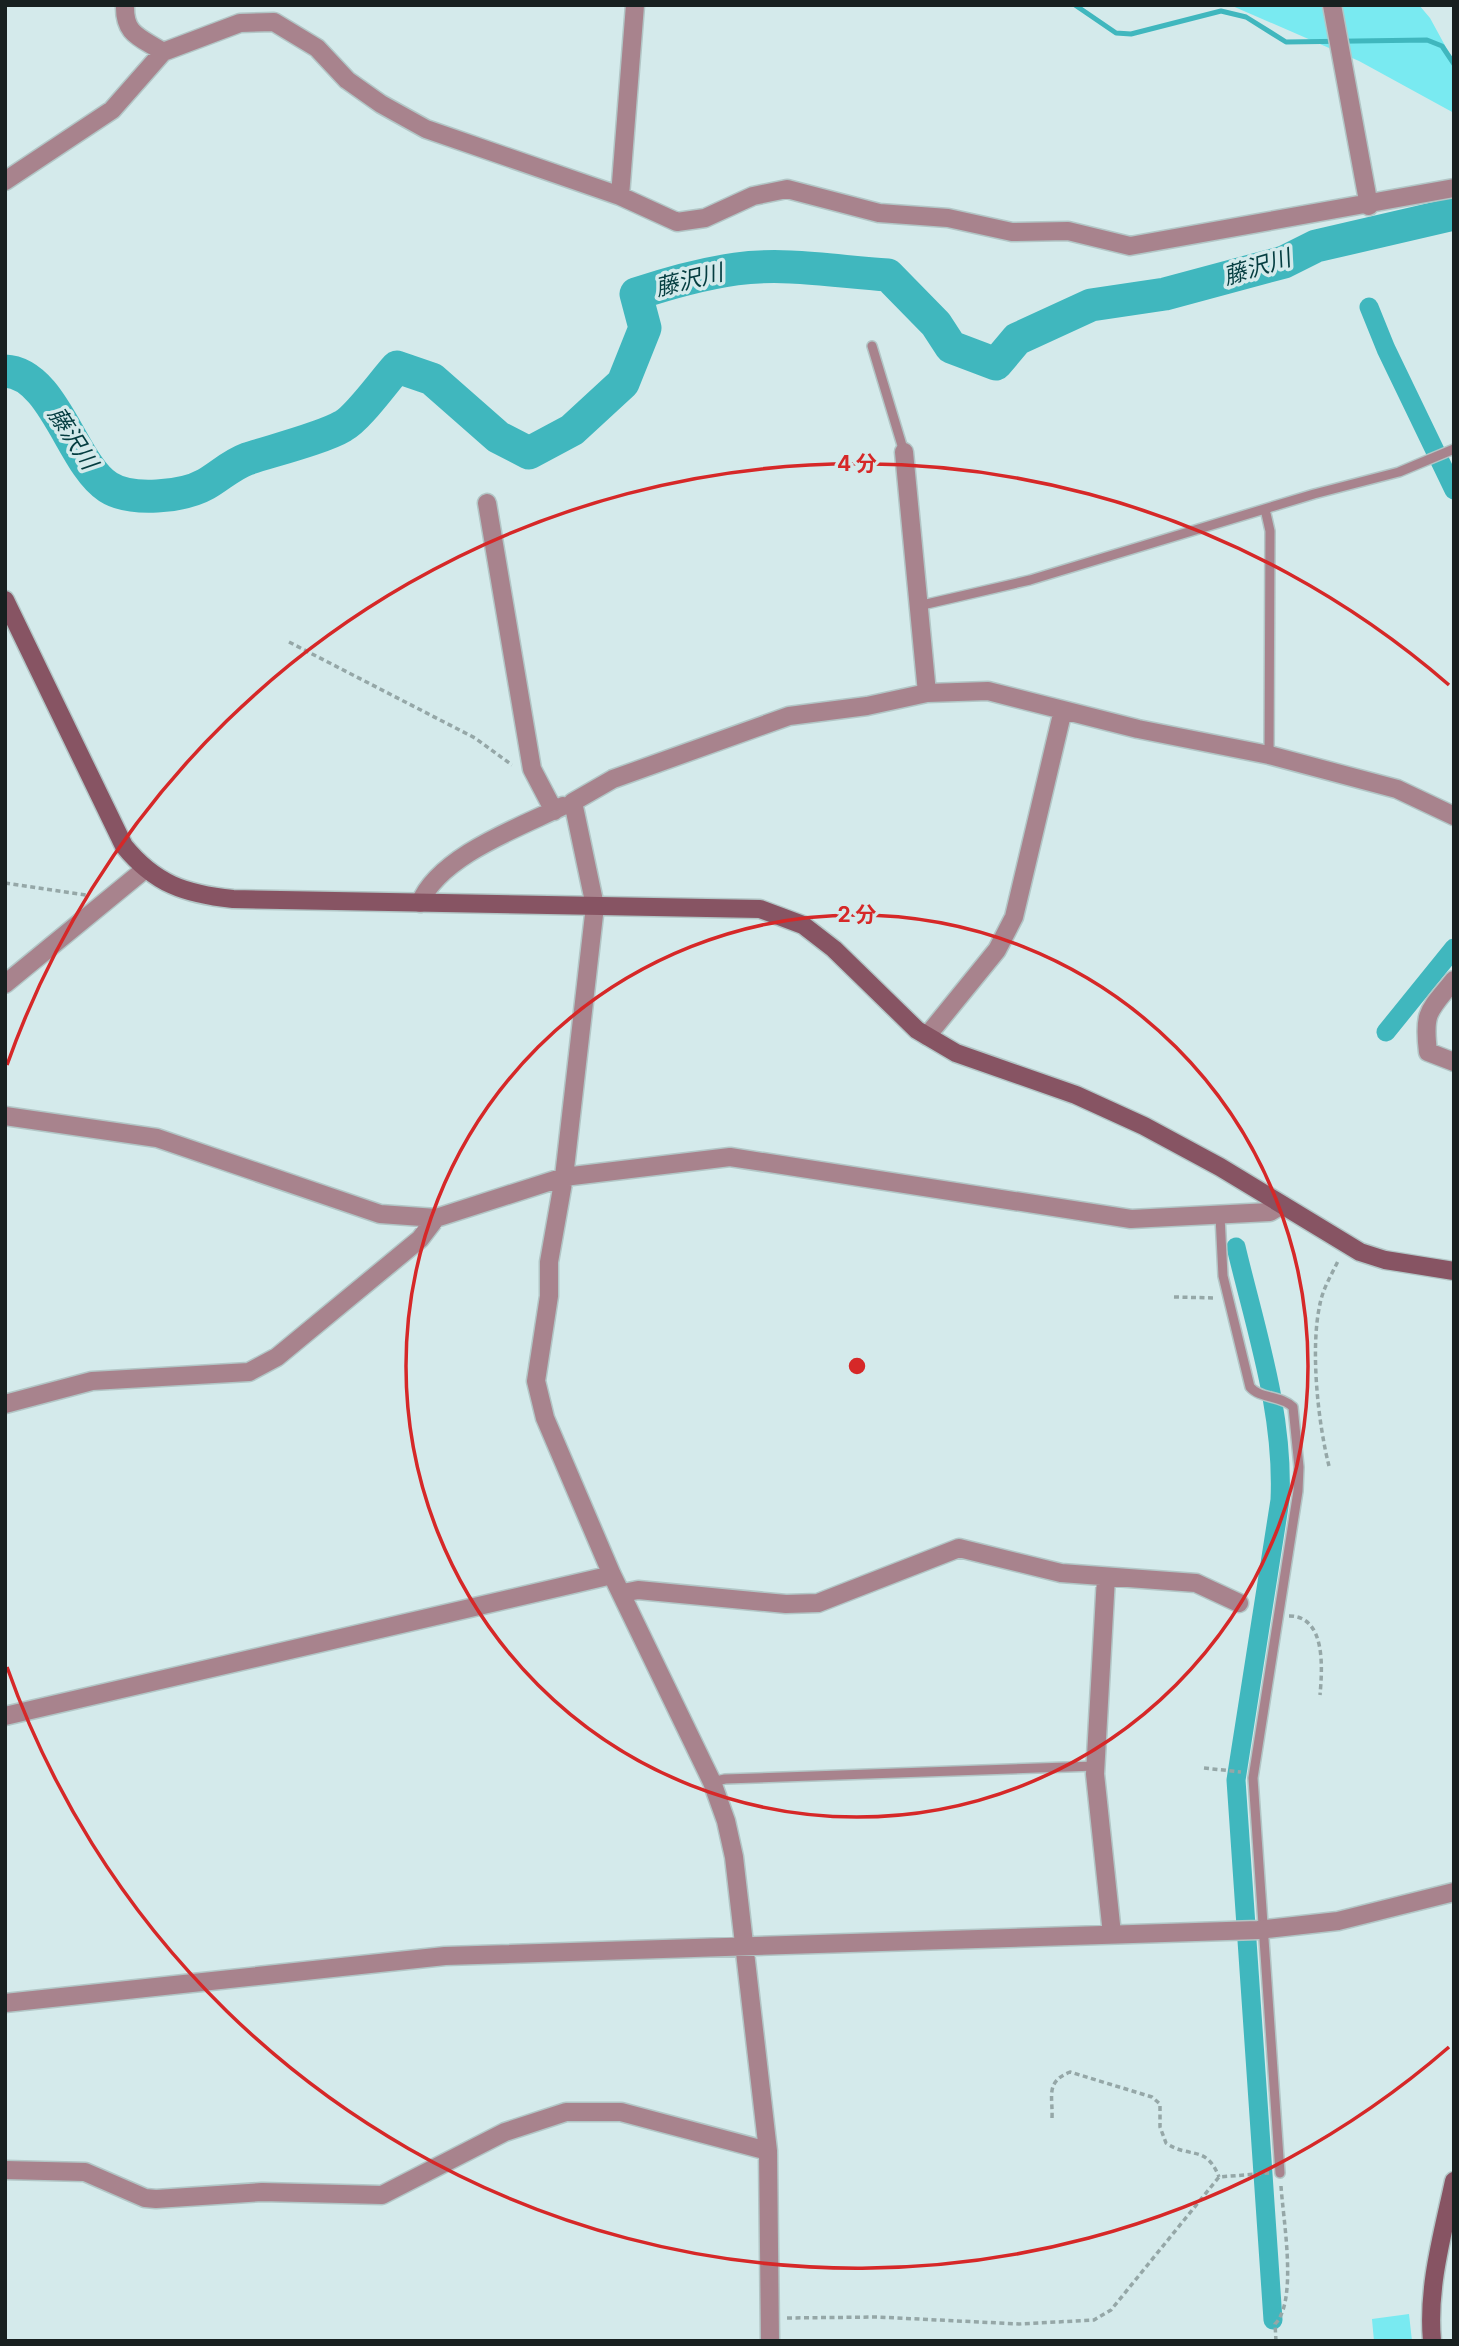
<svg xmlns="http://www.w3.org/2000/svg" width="1459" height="2346" font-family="Inter,'Noto Sans JP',sans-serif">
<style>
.green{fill:#79eaf1}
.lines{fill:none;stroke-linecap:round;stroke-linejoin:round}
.stream{stroke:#40b7be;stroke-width:5}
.canal{stroke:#40b7be;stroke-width:19}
.river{stroke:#40b7be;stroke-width:33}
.lane-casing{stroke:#b2c6c6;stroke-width:12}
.street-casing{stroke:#b2c6c6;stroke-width:21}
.secondary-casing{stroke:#b2c6c6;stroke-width:21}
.path{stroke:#95a7a7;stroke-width:3.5;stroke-dasharray:5 3.5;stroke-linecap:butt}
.lane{stroke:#a8838d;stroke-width:9}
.street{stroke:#a8838d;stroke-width:18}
.secondary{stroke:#875463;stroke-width:18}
.ring{fill:none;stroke:#d62828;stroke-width:3.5}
.labels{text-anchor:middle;stroke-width:7;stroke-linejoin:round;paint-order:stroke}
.water-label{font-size:23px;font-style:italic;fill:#043d40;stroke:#d4eaeb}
.centre{fill:#d62828;stroke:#d4eaeb;stroke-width:3.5}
.ring-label{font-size:21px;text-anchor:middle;font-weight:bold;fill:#d62828;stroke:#d4eaeb;stroke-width:7;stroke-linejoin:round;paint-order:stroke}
</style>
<rect width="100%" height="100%" fill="#d4eaeb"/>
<path class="green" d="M 1230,5 L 1419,5 L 1430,18 L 1454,62 L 1454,113 L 1359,61 Z
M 1409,2314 L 1412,2341 L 1374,2341 L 1372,2319 Z"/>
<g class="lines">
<path class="stream" d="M 1075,5 L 1116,33 L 1131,34 L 1221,11 L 1246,17 L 1286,42 L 1427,40 L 1442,46 L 1454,64"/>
<path class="canal" d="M 1369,307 L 1386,349 L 1454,490
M 1386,1032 L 1454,948
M 1236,1247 C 1256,1331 1284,1413 1280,1500 L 1236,1780 L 1273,2320"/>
<path class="river" d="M 5,371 C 54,373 72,464 108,487 C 131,502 183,497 206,484 C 220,476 231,465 247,459 C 271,451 323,438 343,426 C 358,418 384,381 397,367 L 432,379 L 498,437 L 529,453 L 572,430 L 623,383 L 645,328 L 636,294 C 669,283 702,274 736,269 C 786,262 839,272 888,275 L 936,324 L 951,347 L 996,364 L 1017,339 L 1091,305 L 1165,294 L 1284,262 L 1316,246 L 1454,214"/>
<g class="lane-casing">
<path id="lane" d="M 872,346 L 904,452
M 1265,509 L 1270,531 L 1269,755
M 918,606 L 1030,580 L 1314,494 L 1399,472 L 1454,449
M 1220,1216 L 1223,1276 L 1250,1387 C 1260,1399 1281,1395 1293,1407 L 1299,1467 L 1298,1491 L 1253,1778 L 1280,2173
M 712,1782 L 725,1779 L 1096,1766"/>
</g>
<g class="street-casing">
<path id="street" d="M 125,5 C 124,35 140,37 163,52
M 1332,5 L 1369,206
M 5,181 L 112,110 L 163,52 L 240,23 L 274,22 L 317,48 L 347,80 L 381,104 L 426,129 L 620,196 L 677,222 L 705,218 L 753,196 L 787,189 L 879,213 L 948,218 L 1012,232 L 1068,231 L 1130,246 L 1454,188
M 620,196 L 635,5
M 904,452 L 927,693
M 487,503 L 532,769 L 554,811
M 420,903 C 439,856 520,827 563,806
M 1454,980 C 1429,1011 1423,1011 1428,1052 L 1454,1062
M 5,984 L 144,870
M 927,1036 L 997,950 L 1014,917 L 1063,710
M 5,1116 L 157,1138 L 380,1214 L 436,1218 L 564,1177 L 730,1157 L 1131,1219 L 1270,1212 L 1282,1205
M 5,1404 L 92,1381 L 249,1372 L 277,1357 L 420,1239 L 436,1218
M 1106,1577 L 1095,1774 L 1112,1934
M 623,1593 L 638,1590 L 786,1604 L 818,1603 L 959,1548 L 1061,1573 L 1196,1583 L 1239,1603
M 5,1716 L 612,1575
M 5,2003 L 445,1956 L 1258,1930 L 1338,1921 L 1454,1892
M 5,2170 L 85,2172 L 145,2198 L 156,2199 L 262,2192 L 382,2195 L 505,2132 L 566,2112 L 621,2112 L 768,2151
M 770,2341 L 768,2151 L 734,1857 L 726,1821 L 712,1782 L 612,1575 L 545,1418 L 536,1381 L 549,1296 L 549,1262 L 564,1177 L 595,906 L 573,802 L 613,779 L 789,716 L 867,706 L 927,693 L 988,691 L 1138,729 L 1269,755 L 1397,789 L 1454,816"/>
</g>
<g class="secondary-casing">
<path id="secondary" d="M 5,600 L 124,846 C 155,884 185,894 233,899 L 760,909 L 803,925 L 834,949 L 917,1030 L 956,1053 L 1076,1095 L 1144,1126 L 1220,1167 L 1360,1252 L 1385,1260 L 1454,1271
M 1432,2341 C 1427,2287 1443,2233 1454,2181"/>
</g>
<path class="path" d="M 289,642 L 475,738 L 512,765
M 5,883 L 86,895
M 1174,1297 L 1215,1298
M 1329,1466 C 1318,1423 1310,1348 1320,1304 C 1323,1288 1332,1274 1339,1259
M 1289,1616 C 1327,1616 1322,1671 1320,1695
M 1204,1768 L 1241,1772
M 1052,2118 C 1053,2096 1045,2082 1070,2072 L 1152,2097 L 1160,2104 L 1160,2127 L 1166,2143 C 1189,2159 1206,2144 1219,2177
M 787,2318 L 877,2317 L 1019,2324 L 1094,2320 L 1111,2310 L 1219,2177 L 1269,2173
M 1276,2341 L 1275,2324 C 1298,2301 1283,2219 1281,2186"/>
<use href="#lane" class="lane"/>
<use href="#street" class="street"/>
<use href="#secondary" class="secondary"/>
</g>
<g class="ring">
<circle cx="857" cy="1366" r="451"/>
<path d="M1449 2047A902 902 0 0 1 7 1667M7 1065A902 902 0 0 1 1449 685"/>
</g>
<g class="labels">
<g class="water-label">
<text transform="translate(1257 267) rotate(-17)" y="8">藤沢川</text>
<text transform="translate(689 280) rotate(-14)" y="8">藤沢川</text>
<text transform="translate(73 438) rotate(57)" y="8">藤沢川</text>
</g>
</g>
<circle cx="857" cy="1366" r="10" class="centre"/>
<g class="ring-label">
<text x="857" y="471">4 分</text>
<text x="857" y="922">2 分</text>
</g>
<rect width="1459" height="2346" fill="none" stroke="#182020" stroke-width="14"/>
</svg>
